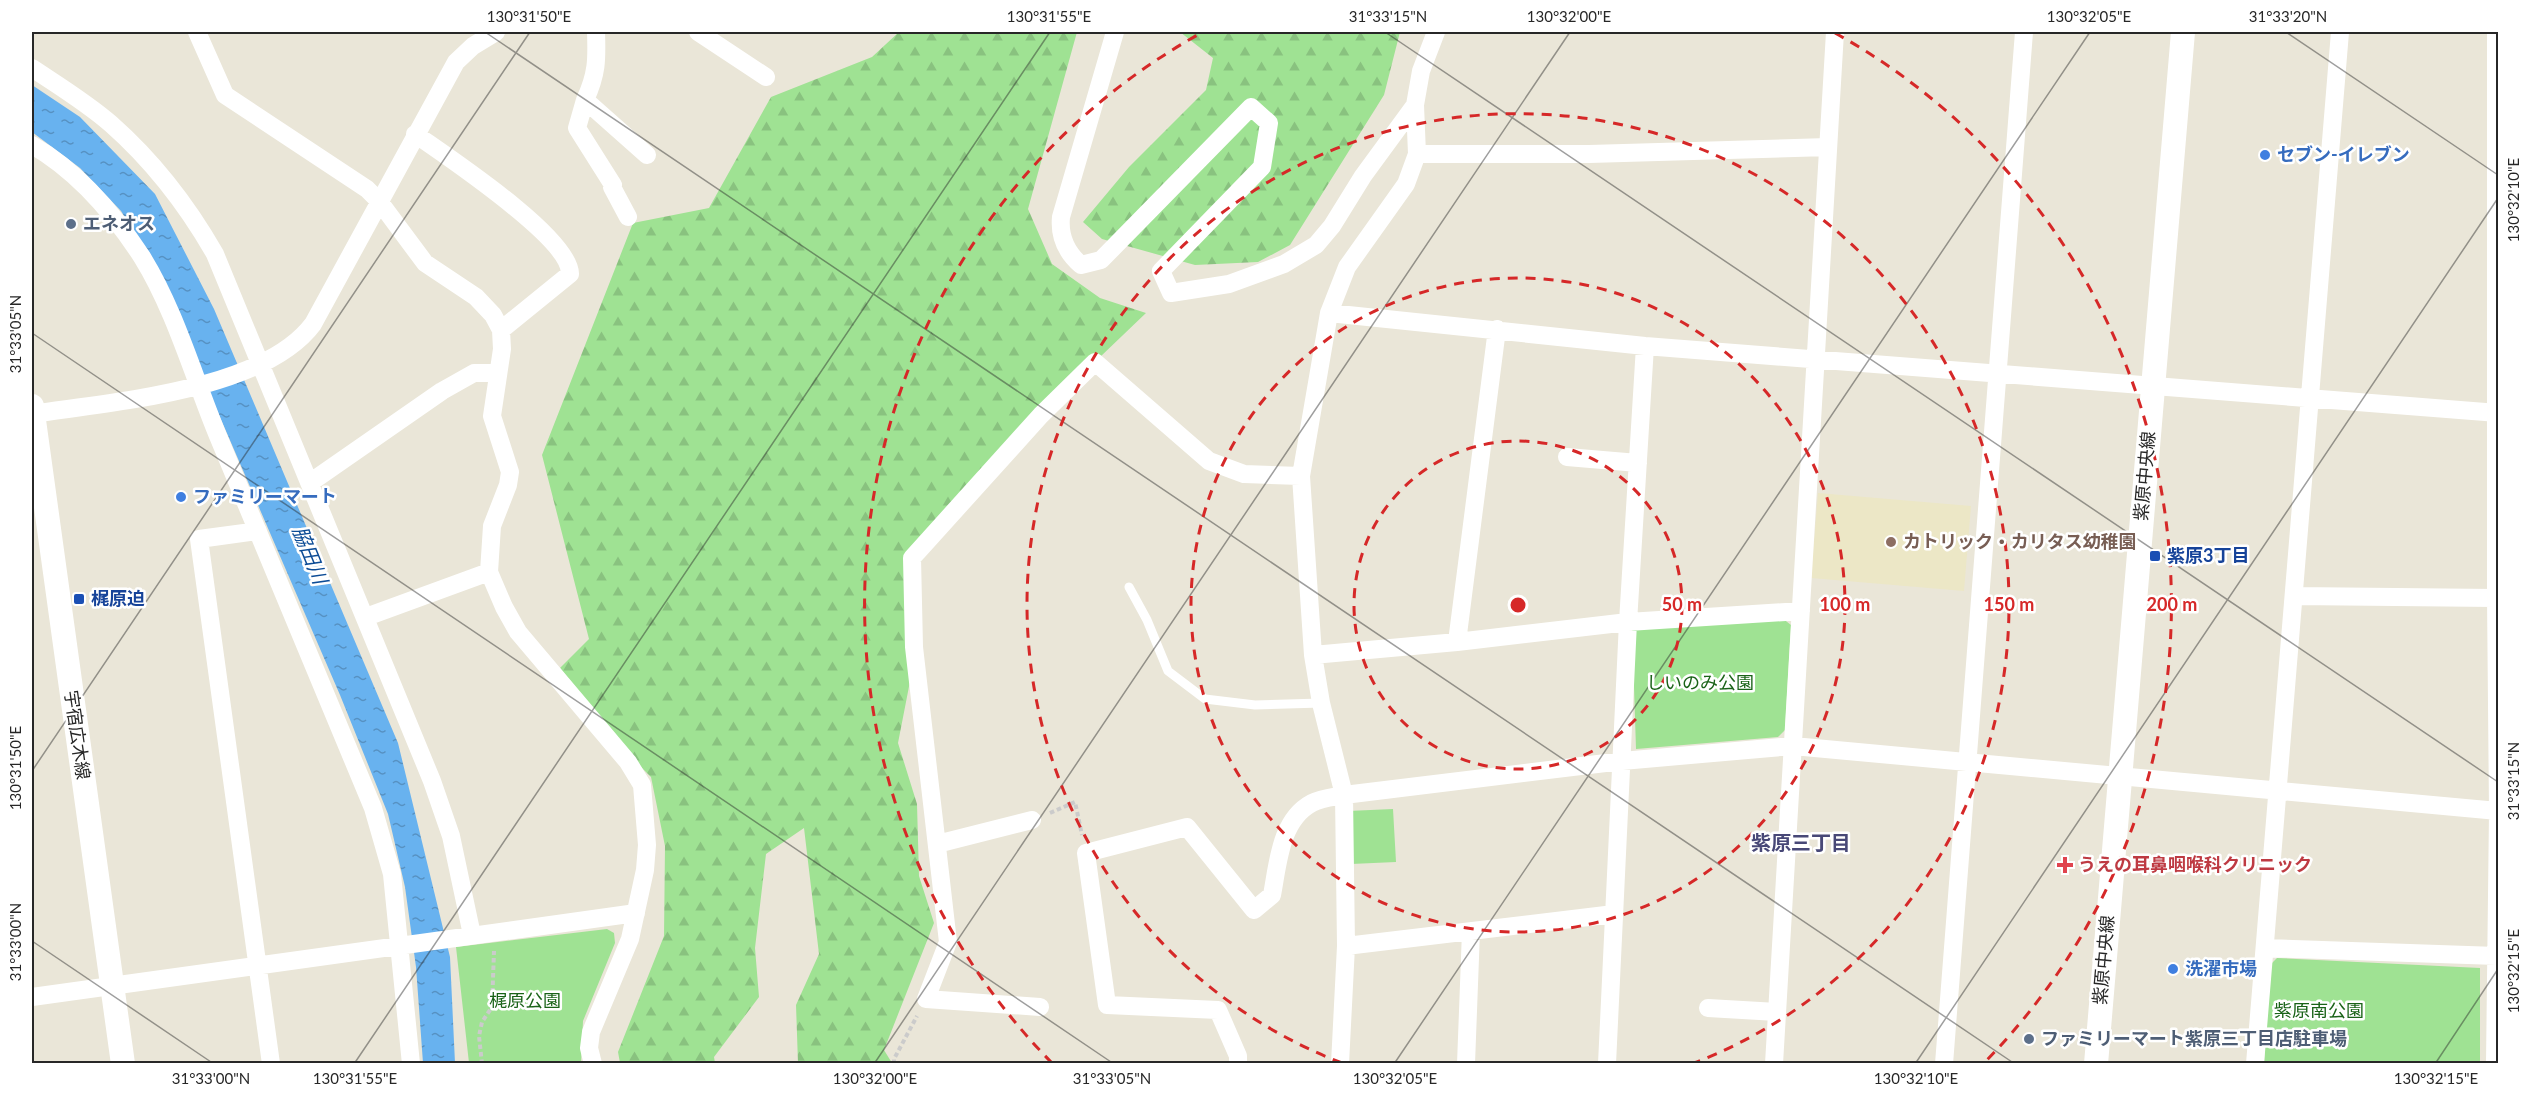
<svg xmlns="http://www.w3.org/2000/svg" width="2530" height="1095" font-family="Lato,'Noto Sans JP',sans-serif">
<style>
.education{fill:#ece7c6}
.forest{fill:url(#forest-firs)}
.park{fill:#9fe293}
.water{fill:url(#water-ripples)}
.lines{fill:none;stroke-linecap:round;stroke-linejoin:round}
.path{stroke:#cbcbcb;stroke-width:4;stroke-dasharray:4.5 3;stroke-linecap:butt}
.lane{stroke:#fff;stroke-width:9}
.street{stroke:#fff;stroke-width:18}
.secondary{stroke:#fff;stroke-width:24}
.ticks{fill:none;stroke:#272727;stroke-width:1.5;stroke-opacity:0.45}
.ring{fill:none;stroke:#d62828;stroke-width:3;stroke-dasharray:10 8}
.shop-dot{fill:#3f7fe0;stroke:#fff;stroke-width:2}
.service-dot{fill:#5c6f8a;stroke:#fff;stroke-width:2}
.education-dot{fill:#8d6e63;stroke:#fff;stroke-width:2}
.transit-dot{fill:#1a4fb4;stroke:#fff;stroke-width:2}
.health-dot{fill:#e0444e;stroke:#fff;stroke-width:2}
.labels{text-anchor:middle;stroke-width:5;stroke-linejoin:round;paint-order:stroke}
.shop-label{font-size:18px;font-weight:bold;fill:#366cbe;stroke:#fff;text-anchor:start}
.service-label{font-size:18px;font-weight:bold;fill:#4e5e75;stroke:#fff;text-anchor:start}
.street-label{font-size:18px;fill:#272727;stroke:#fff}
.education-label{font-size:18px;font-weight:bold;fill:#785e54;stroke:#fff;text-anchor:start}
.transit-label{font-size:18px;font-weight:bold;fill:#164399;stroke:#fff;text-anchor:start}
.park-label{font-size:18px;fill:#1a6318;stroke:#fff}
.health-label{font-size:18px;font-weight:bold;fill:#be3a42;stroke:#fff;text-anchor:start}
.water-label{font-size:20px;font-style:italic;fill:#0c4c96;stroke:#fff}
.neighbourhood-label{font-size:20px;font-weight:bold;fill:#484877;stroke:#fff}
.centre{fill:#d62828;stroke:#fff;stroke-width:3}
.ring-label{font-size:18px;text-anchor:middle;font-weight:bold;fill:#d62828;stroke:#fff;stroke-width:5;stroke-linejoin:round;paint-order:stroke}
.neatline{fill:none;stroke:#272727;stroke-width:2}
.ticks-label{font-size:15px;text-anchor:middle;fill:#272727}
</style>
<defs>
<pattern id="forest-firs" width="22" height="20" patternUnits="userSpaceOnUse" patternTransform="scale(1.5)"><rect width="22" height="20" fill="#9fe293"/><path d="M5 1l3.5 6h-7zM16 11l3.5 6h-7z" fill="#89c27f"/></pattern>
<pattern id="water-ripples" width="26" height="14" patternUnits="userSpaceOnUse" patternTransform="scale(1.5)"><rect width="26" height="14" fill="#68b2ef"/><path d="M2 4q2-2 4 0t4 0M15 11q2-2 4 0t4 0" fill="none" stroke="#5691c2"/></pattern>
</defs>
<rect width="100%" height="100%" fill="#eae6d8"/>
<path class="education" d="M 1818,493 L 1971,506 L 1964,591 L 1811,578 Z"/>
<path class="forest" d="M 899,32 L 1077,32 L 1028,209 L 1052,264 L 1100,298 L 1146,313 L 1052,403 L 916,567 L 913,666 L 898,743 L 917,804 L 919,876 L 934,923 L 884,1050 L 892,1063 L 798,1063 L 796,1005 L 819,954 L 804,828 L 766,854 L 755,948 L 759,997 L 714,1057 L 715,1063 L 620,1063 L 618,1052 L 664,936 L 665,846 L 651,777 L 633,759 L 560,668 L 589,639 L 542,455 L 633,223 L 709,208 L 771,97 L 872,57 Z
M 1180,32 L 1400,32 L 1384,95 L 1290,245 L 1258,262 L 1195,265 L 1102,239 L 1083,222 L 1129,167 L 1206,90 L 1213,58 Z"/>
<path class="park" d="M 1782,618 L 1791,625 L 1785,730 L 1778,737 L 1636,749 L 1632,625 Z
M 1393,809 L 1396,862 L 1351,864 L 1348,811 Z
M 607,929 L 614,933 L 615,943 L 583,1021 L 581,1063 L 469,1063 L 456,947 Z
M 2277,958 L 2480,968 L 2480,1063 L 2264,1064 L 2269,966 Z"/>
<path class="water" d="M 32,85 L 80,117 L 155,194 L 214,309 L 398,743 L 450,957 L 455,1063 L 423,1063 L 416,967 L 405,887 L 388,814 L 340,695 L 153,262 L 121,211 L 80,168 L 32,132 Z"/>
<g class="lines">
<path class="path" d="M 1050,813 L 1075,802 L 1082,835
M 482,1064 L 479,1036 L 482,1022 L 492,1007 L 494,951
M 894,1064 L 894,1059 L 917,1016"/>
<path class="lane" d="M 1129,587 L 1147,620 L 1168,671 L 1205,699 L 1255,705 L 1321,703"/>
<path class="street" d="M 197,32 L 225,95 L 367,189 L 379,201 L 425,263 L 476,297 L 493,315 L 501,330 L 502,349 L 492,416 L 510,472 L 508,485 L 492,526 L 489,572 L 504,607 L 518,632 L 628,762 L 642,785 L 647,845 L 645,870 L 630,939 L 591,1032 L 589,1048 L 593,1064
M 596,32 C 597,60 597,74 585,100 L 647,155
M 698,32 L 766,77
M 1115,32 L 1061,217 C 1059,237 1066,252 1081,265 L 1101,260 L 1251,107 L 1269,123 L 1262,167 L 1161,271 L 1171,293 L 1229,284 L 1284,264 L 1316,245 L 1332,226 L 1363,176 L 1415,105
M 2496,32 L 2496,598 L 2498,598
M 32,68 C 59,86 87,103 111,124 C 154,162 187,205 215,254 L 432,781 L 451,836 L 472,935
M 585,100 L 577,128 L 613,185 L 612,187 L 628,217
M 415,134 C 446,156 571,238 570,274 L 501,330
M 32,145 C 77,171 114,214 142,257 C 175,310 194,378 218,436 C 270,560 322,684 373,808 L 392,874 L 411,1064
M 1417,154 L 1589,154 L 1828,147
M 1329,313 L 1645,346 L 2498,413
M 32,414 C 110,402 263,391 313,324 L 456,62 L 473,46 L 496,32
M 1567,457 L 1638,463
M 311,482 L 442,391 L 474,373 L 498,373
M 258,531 L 199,539 L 271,1064
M 2294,596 L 2496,598 L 2498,811 L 2495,1064
M 366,617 L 489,572
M 1457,642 L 1497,329
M 1313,655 L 1457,642 L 1628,622 L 1801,611
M 937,844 L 1032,820
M 1346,946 L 1614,914
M 2265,948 L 2497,956
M 32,997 L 636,913
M 1040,1007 L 926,999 L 948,942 L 914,647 L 912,558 L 1041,415 L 1095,362 L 1209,461 L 1244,474 L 1301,476
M 1708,1008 L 1777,1012
M 1238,1064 L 1238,1056 L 1218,1010 L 1107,1005 L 1086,853 L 1187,827 L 1254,910 L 1272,895 C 1278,864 1280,820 1312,803 C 1321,798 1334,797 1344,795 L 1622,761 L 1793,746 L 2498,811
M 1340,1064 L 1346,946 L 1344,795 L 1321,703 L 1313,655 L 1301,476 L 1329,313 L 1347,267 L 1406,184 L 1417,154 L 1415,105 L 1421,71 L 1436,32
M 1466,1064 L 1471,931
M 1607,1064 L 1628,622 L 1645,346
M 1774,1064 L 1835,32
M 1944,1064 L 2024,32
M 2255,1064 C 2283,719 2310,375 2340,32"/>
<path class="secondary" d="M 32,406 L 123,1064
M 2096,1064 L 2183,32"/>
</g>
<path class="ticks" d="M 485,32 L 2015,1064M 1385,32 L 2498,782M 2286,32 L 2498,175M 32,333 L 1114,1064M 32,771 L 530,32M 32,941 L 214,1064M 354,1064 L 1050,32M 874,1064 L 1570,32M 1394,1064 L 2090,32M 1915,1064 L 2498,198M 2435,1064 L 2498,969"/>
<g class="ring">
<circle cx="1518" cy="605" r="164"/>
<circle cx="1518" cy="605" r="327"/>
<path d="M1342 1063A491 491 0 1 1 1694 1063"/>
<path d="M1052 1063A654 654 0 0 1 1201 33M1835 33A654 654 0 0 1 1984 1063"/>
</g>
<g class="shop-dot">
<circle cx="2265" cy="155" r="6"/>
<circle cx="181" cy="497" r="6"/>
<circle cx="2173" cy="969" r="6"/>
</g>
<g class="service-dot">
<circle cx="71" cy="224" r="6"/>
<circle cx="2029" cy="1039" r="6"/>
</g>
<circle class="education-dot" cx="1891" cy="542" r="6"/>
<g class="transit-dot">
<rect x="2149" y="550" width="12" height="12" rx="3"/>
<rect x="73" y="593" width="12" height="12" rx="3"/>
</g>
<path class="health-dot" d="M2062 856h6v6h6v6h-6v6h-6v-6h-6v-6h6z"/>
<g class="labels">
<g class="shop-label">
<text x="2277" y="161">セブン-イレブン</text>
<text x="193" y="503">ファミリーマート</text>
<text x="2185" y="975">洗濯市場</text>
</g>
<g class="service-label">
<text x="83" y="230">エネオス</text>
<text x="2041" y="1045">ファミリーマート紫原三丁目店駐車場</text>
</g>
<g class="street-label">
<text transform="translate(2145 476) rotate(-85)" y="6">紫原中央線</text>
<text transform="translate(77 735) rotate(82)" y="6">宇宿広木線</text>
<text transform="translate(2104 960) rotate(-85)" y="6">紫原中央線</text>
</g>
<g class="education-label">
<text x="1903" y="548">カトリック・カリタス幼稚園</text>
</g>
<g class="transit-label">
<text x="2167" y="562">紫原3丁目</text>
<text x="91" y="605">梶原迫</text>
</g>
<g class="park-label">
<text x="1700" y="689">しいのみ公園</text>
<text x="525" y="1007">梶原公園</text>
<text x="2319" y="1017">紫原南公園</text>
</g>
<g class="health-label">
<text x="2078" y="871">うえの耳鼻咽喉科クリニック</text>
</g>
<g class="water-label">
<text transform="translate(310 555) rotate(68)" y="7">脇田川</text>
</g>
<g class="neighbourhood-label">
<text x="1801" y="850">紫原三丁目</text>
</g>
</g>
<circle cx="1518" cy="605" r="9" class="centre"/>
<g class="ring-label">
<text x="1682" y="611">50 m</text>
<text x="1845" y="611">100 m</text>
<text x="2009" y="611">150 m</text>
<text x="2172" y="611">200 m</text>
</g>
<rect width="2530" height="1095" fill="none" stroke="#ffffff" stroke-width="66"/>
<rect x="33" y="33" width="2464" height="1029" class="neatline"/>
<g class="ticks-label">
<text x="529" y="22">130°31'50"E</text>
<text x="1049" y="22">130°31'55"E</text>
<text x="1388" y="22">31°33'15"N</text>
<text x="1569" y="22">130°32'00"E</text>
<text x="2089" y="22">130°32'05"E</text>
<text x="2288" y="22">31°33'20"N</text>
<text transform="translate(2514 200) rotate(-90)" y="5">130°32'10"E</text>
<text transform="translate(16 334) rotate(-90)" y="5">31°33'05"N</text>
<text transform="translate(16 768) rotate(-90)" y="5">130°31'50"E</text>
<text transform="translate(2514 781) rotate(-90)" y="5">31°33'15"N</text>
<text transform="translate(16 942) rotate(-90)" y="5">31°33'00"N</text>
<text transform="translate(2514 971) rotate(-90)" y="5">130°32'15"E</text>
<text x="211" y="1084">31°33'00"N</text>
<text x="355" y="1084">130°31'55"E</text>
<text x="875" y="1084">130°32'00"E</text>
<text x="1112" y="1084">31°33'05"N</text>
<text x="1395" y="1084">130°32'05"E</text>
<text x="1916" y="1084">130°32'10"E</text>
<text x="2436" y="1084">130°32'15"E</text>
</g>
</svg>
